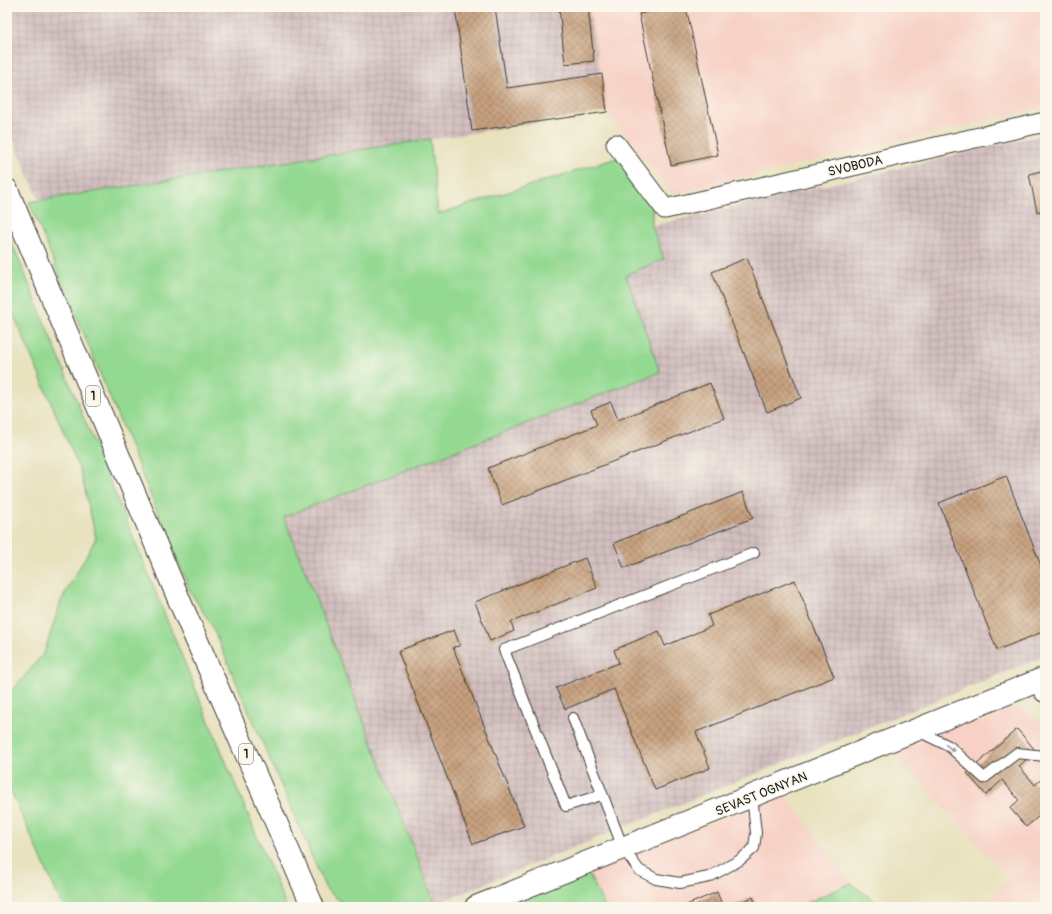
<svg xmlns="http://www.w3.org/2000/svg" width="1052" height="914" font-family="Pangolin,sans-serif">
<style>
.built{fill:#f7d1c6}
.industrial{fill:url(#industrial-grid)}
.grass{fill:#94d992;stroke:#587a57}
.building{fill:url(#building-cross-hatch)}
.lines{fill:none;stroke-linecap:round;stroke-linejoin:round}
.service-casing{stroke:#3b3a34;stroke-width:12}
.minor-casing{stroke:#3b3a34;stroke-width:21}
.tertiary-casing{stroke:#3b3a34;stroke-width:24}
.primary-casing{stroke:#3b3a34;stroke-width:24}
.service{stroke:#fff;stroke-width:10}
.minor{stroke:#fff;stroke-width:19}
.tertiary{stroke:#fff;stroke-width:22}
.primary{stroke:#fff;stroke-width:22}
.oneway{fill:#999}
.labels{text-anchor:middle;stroke-width:3.5;stroke-linejoin:round;paint-order:stroke}
.shield{fill:#fbf7ec;stroke:#5f5e5a;stroke-width:1}
.shield-label{font-size:12px;font-weight:bold;fill:#1c1c1c}
.street-label{font-size:13px;fill:#1c1c1c;stroke:#fbf7ec}
</style>
<defs>
<pattern id="industrial-grid" width="8" height="8" patternUnits="userSpaceOnUse"><rect width="8" height="8" fill="#d2bfbf"/><path d="M0 4h8M4 0v8" fill="none" stroke="#b4a4a4"/></pattern>
<pattern id="building-cross-hatch" width="8" height="8" patternUnits="userSpaceOnUse"><rect width="8" height="8" fill="#c7a17f"/><path d="M0 0l8 8M0 8l8-8" fill="none" stroke="#a18267"/></pattern>
</defs>
<rect width="100%" height="100%" fill="#fbf7ec"/>
<filter id="ink" filterUnits="userSpaceOnUse"><feTurbulence type="fractalNoise" baseFrequency=".025" numOctaves="2"/><feDisplacementMap in="SourceGraphic" scale="8" xChannelSelector="R" yChannelSelector="G"/><feConvolveMatrix kernelMatrix="1 2 1 2 8 2 1 2 1" color-interpolation-filters="sRGB"/></filter>
<filter id="wash" filterUnits="userSpaceOnUse"><feTurbulence type="fractalNoise" baseFrequency=".012" numOctaves="4" result="noise"/><feDisplacementMap in="SourceGraphic" scale="16" xChannelSelector="R" yChannelSelector="G"/><feGaussianBlur stdDeviation="0.9" result="paint"/><feColorMatrix in="noise" values="0 0 0 0 0 0 0 0 0 0 0 0 0 0 0 0 0 1.4 0 .05"/><feComposite in="paint" operator="in"/></filter>
<g filter="url(#wash)">
<rect width="100%" height="100%" fill="#e8e2bf"/>
<path class="built" d="M 589,7 L 1045,7 L 1045,107 L 672,194 L 607,112 Z
M 998,707 L 1011,707 L 1026,711 L 1045,725 L 1045,845 L 1009,877 L 890,750 Z
M 784,794 L 851,883 L 798,907 L 605,907 L 588,872 Z
M 1045,846 L 1045,907 L 979,907 Z"/>
<path class="industrial" d="M 7,7 L 589,7 L 607,112 L 39,200 L 7,125 Z
M 1045,134 L 1045,656 L 435,904 L 284,517 L 660,372 L 626,275 L 664,259 L 652,226 Z"/>
<path class="grass" d="M 430,139 L 438,214 L 617,158 L 652,205 L 652,226 L 664,259 L 626,275 L 660,372 L 284,517 L 435,904 L 428,907 L 353,907 L 340,901 L 326,889 L 211,624 L 191,593 L 29,202 Z
M 7,231 L 186,666 L 276,882 L 286,907 L 63,907 L 7,782 L 7,697 L 44,653 L 61,601 L 96,538 L 81,473 L 7,299 Z
M 588,872 L 605,907 L 504,907 Z
M 851,883 L 882,907 L 798,907 Z"/>
<g id="blocks">
<path class="building" d="M 455,7 L 495,7 L 507,88 L 602,74 L 607,112 L 472,131 Z
M 559,7 L 588,7 L 594,61 L 565,64 Z
M 671,7 L 686,7 L 718,155 L 671,165 L 639,14 Z
M 1045,170 L 1045,210 L 1037,212 L 1029,174 Z
M 747,258 L 801,398 L 767,412 L 712,272 Z
M 710,383 L 724,418 L 502,505 L 488,468 L 597,425 L 591,410 L 611,402 L 618,420 Z
M 1006,476 L 1045,576 L 1045,631 L 997,650 L 939,503 Z
M 743,492 L 753,518 L 624,568 L 614,543 Z
M 585,558 L 597,588 L 511,622 L 514,631 L 490,641 L 475,602 Z
M 795,580 L 834,677 L 696,732 L 710,768 L 655,790 L 614,689 L 565,709 L 556,688 L 619,663 L 614,650 L 659,631 L 665,646 L 712,626 L 708,615 Z
M 454,630 L 460,646 L 453,647 L 524,826 L 473,844 L 398,651 Z
M 1017,729 L 1036,751 L 1019,766 L 1035,785 L 1045,776 L 1045,811 L 1026,827 L 1010,808 L 1019,800 L 1002,780 L 986,795 L 967,773 Z
M 717,892 L 723,907 L 682,907 Z
M 753,897 L 757,907 L 730,907 Z"/>
</g>
</g>
<g filter="url(#ink)">
<use href="#blocks" fill-opacity="0" stroke="#3b3a34" stroke-width="1"/>
<g class="lines">
<g class="service-casing">
<path id="service" d="M 573,718 L 623,848 L 639,870 L 656,879 L 680,883 L 709,877 L 740,860 L 754,848 L 756,833 L 752,796
M 918,731 L 949,746 L 984,778 L 1017,753 L 1045,756
M 601,795 L 566,806 L 504,650 L 754,553"/>
</g>
<g class="minor-casing">
<path id="minor" d="M 616,144 L 665,209 L 1045,122"/>
</g>
<g class="tertiary-casing">
<path id="tertiary" d="M 476,907 L 1040,680 L 1045,691"/>
</g>
<g class="primary-casing">
<path id="primary" d="M 7,190 L 180,602 L 313,907"/>
</g>
<use href="#service" class="service"/>
<use href="#minor" class="minor"/>
<use href="#tertiary" class="tertiary"/>
<use href="#primary" class="primary"/>
</g>
<defs><path id="oneway-solid" d="M-6-.8H1V-3.2L6.5 0L1 3.2V.8H-6Z"/></defs>
<use class="oneway" href="#oneway-solid" transform="translate(950 748) rotate(37)"/>
</g>
<g class="labels">
<g class="shield">
<rect x="86" y="386" width="14" height="20" rx="3"/>
<rect x="239" y="744" width="14" height="20" rx="3"/>
</g>
<g class="shield-label">
<text x="93" y="400">1</text>
<text x="246" y="758">1</text>
</g>
<g class="street-label">
<text transform="translate(855 165) rotate(-13)" y="5">SVOBODA</text>
<text transform="translate(761 793) rotate(-22)" y="5">SEVAST OGNYAN</text>
</g>
</g>
<rect width="1052" height="914" fill="none" stroke="#fbf7ec" stroke-width="24"/>
</svg>
